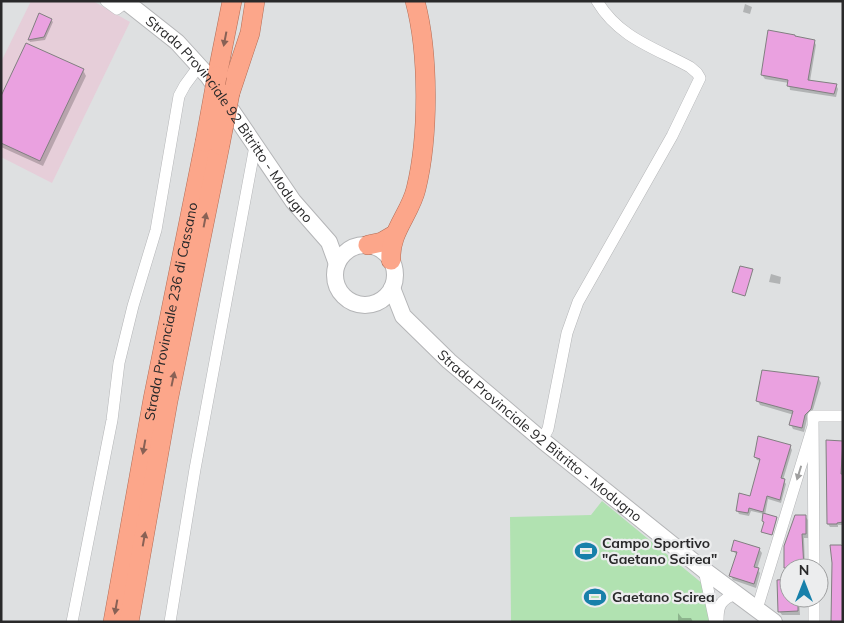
<svg xmlns="http://www.w3.org/2000/svg" width="844" height="623" font-family="Mulish,sans-serif">
<style>
.industrial{fill:#e6ced9}
.green{fill:#b1e2b1}
.shadow{fill:#0003}
.building{fill:#eaa1e0;stroke:#817f80}
.lines{fill:none;stroke-linecap:round;stroke-linejoin:round}
.minor-casing{stroke:#b4b5b7;stroke-width:12}
.secondary-casing{stroke:#b4b5b7;stroke-width:18}
.trunk-casing{stroke:#b26c55;stroke-width:20}
.minor{stroke:#fff;stroke-width:11}
.secondary{stroke:#fff;stroke-width:16}
.trunk{stroke:#fca68a;stroke-width:19}
.trunk-bridge-casing{stroke:#b26c55;stroke-width:20;stroke-linecap:butt}
.trunk-bridge{stroke:#fca68a;stroke-width:19}
.oneway{fill:#886155}
.oneway2{fill:#9f9f9f}
.labels{text-anchor:middle;stroke-width:4.5;stroke-linejoin:round;paint-order:stroke}
.street-label{font-size:14px;fill:#29292a;stroke:#ecedee}
.poi-label{font-size:14px;font-weight:bold;fill:#29292a;stroke:#ecedee;text-anchor:start}
</style>
<rect width="100%" height="100%" fill="#dee0e1"/>
<path class="industrial" d="M 31,1 L 93,1 L 130,22 L 52,183 L 1,157 L 1,62 Z"/>
<path class="green" d="M 602,501 L 703,584 L 713,622 L 511,622 L 510,517 L 591,515 Z"/>
<path class="shadow" d="M 745,4 L 752,7 L 750,14 L 743,12 Z
M 51,20 L 53,22 L 45,40 L 30,42 L 29,40 Z
M 814,41 L 816,45 L 810,81 L 836,85 L 838,89 L 836,97 L 790,90 L 789,83 L 765,79 L 762,75 Z
M 83,70 L 86,76 L 43,166 L 1,147 L 1,99 Z
M 771,274 L 781,277 L 780,284 L 769,282 Z
M 819,379 L 821,383 L 812,413 L 807,419 L 804,432 L 793,429 L 791,425 L 794,415 L 760,405 L 758,401 Z
M 828,441 L 843,444 L 843,525 L 838,525 L 838,527 L 830,527 L 828,524 Z
M 790,446 L 792,450 L 783,480 L 786,484 L 781,503 L 768,499 L 765,515 L 777,518 L 772,535 L 763,532 L 764,514 L 751,511 L 749,516 L 739,514 L 737,510 L 751,498 L 761,461 L 757,460 L 755,457 Z
M 805,516 L 808,520 L 808,538 L 804,538 L 805,568 L 789,568 L 789,598 L 799,598 L 800,615 L 782,615 L 779,611 L 785,581 L 785,546 Z
M 759,549 L 762,553 L 757,569 L 760,573 L 756,588 L 733,580 L 731,576 L 737,555 L 732,550 Z
M 678,613 L 682,618 L 691,618 L 693,622 L 678,622 Z"/>
<path class="building" d="M 39,13 L 52,19 L 44,37 L 28,40 Z
M 768,30 L 795,35 L 795,36 L 815,40 L 808,80 L 837,84 L 834,94 L 787,86 L 788,80 L 761,75 Z
M 26,43 L 84,69 L 40,161 L 1,143 L 1,96 Z
M 740,266 L 753,269 L 745,296 L 732,292 Z
M 762,370 L 819,377 L 811,409 L 805,415 L 802,428 L 789,425 L 793,411 L 756,401 Z
M 758,436 L 791,445 L 781,478 L 785,479 L 780,500 L 767,496 L 763,512 L 749,508 L 748,513 L 736,511 L 739,493 L 750,496 L 760,459 L 754,457 Z
M 826,440 L 843,441 L 841,474 L 843,474 L 843,522 L 837,523 L 837,524 L 827,524 Z
M 763,513 L 777,517 L 772,535 L 761,532 L 764,522 L 762,521 Z
M 795,515 L 806,515 L 806,534 L 802,534 L 804,568 L 784,568 L 784,546 Z
M 734,540 L 760,548 L 754,567 L 759,568 L 754,584 L 729,576 L 737,552 L 731,551 Z
M 830,545 L 841,545 L 843,546 L 843,622 L 831,622 L 832,563 Z
M 789,579 L 789,598 L 798,598 L 798,611 L 778,612 L 777,580 Z"/>
<g class="lines">
<g class="minor-casing">
<path id="minor" d="M 106,1 L 117,9 L 126,2
M 542,440 L 548,429 L 567,333 L 578,302 L 672,136 L 700,78 L 697,73 L 690,67 C 655,48 619,38 597,1
M 814,568 L 813,416 L 843,416
M 704,570 L 715,622
M 814,598 L 814,622
M 757,609 L 813,426
M 718,620 C 718,605 721,600 735,594
M 72,622 L 112,420 L 119,363 L 133,306 L 156,230 L 179,96 L 185,85 L 199,66
M 170,622 L 195,469 L 255,146"/>
</g>
<g class="secondary-casing">
<g id="secondary">
<path id="s1" d="M 125,1 L 177,42 L 208,76 L 293,201 L 329,242 L 337,264"/>
<circle cx="365" cy="275" r="30"/>
<path id="s2" d="M 392,288 L 403,316 L 449,361 L 542,440 L 704,570 L 774,622"/>
</g>
</g>
<g class="trunk-casing">
<g id="trunk">
<path d="M 217,76 L 232,1"/>
<path d="M 230,93 L 250,33 L 255,1"/>
<path d="M 368,245 L 382,242 L 394,235"/>
<path d="M 391,260 C 389,233 410,214 416,189 C 429,136 429,53 415,1"/>
<path id="s3" d="M 113,622 L 153,399 L 205,142"/>
<path d="M 129,622 L 168,401 L 220,145"/>
</g>
</g>
<use href="#minor" class="minor"/>
<use href="#secondary" class="secondary"/>
<use href="#trunk" class="trunk"/>
<g class="trunk-bridge-casing">
<path id="trunk-bridge" d="M 205,142 L 217,76
M 220,145 L 230,93"/>
</g>
<use href="#trunk-bridge" class="trunk-bridge"/>
</g>
<defs><path id="oneway-solid" d="M-6-.8H1V-3.2L6.5 0L1 3.2V.8H-6Z" transform="scale(1.25)"/></defs>
<g class="oneway">
<use href="#oneway-solid" transform="translate(225 39) rotate(101)"/>
<use href="#oneway-solid" transform="translate(205 220) rotate(-79)"/>
<use href="#oneway-solid" transform="translate(173 379) rotate(-78)"/>
<use href="#oneway-solid" transform="translate(144 447) rotate(100)"/>
<use href="#oneway-solid" transform="translate(144 539) rotate(-80)"/>
<use href="#oneway-solid" transform="translate(116 607) rotate(100)"/>
</g>
<use class="oneway2" href="#oneway-solid" transform="translate(799 473) rotate(107)"/>
<defs>
<g id="stadium-bare" transform="scale(1.725)"><path d="M0-5a6.5 5 0 1 0 0 10a6.5 5 0 1 0 0-10ZM-3.5-1.8h7v3.6h-7Z" fill="#1880aa" stroke="#ecedee" stroke-width="2.5" paint-order="stroke"/></g>
</defs>
<g fill-rule="evenodd">
<use href="#stadium-bare" x="586" y="551"/>
<use href="#stadium-bare" x="595" y="597"/>
</g>
<g class="labels">
<g class="street-label">
<text dy="5" stroke="none"><textPath href="#s1" startOffset="159">Strada Provinciale 92 Bitritto - Modugno</textPath></text>
<text dy="5" stroke="none"><textPath href="#s3" startOffset="316">Strada Provinciale 236 di Cassano</textPath></text>
<text dy="5" stroke="none"><textPath href="#s2" startOffset="212">Strada Provinciale 92 Bitritto - Modugno</textPath></text>
</g>
<g class="poi-label">
<text x="602" y="548">Campo Sportivo<tspan x="602" dy="16">"Gaetano Scirea"</tspan></text>
<text x="612" y="602">Gaetano Scirea</text>
</g>
</g>
<rect width="844" height="623" fill="none" stroke="#29292a" stroke-width="5"/>
<g transform="translate(804 583)"><circle r="24" fill="#ecedee" stroke="#9e9fa0"/>
<path d="M0-4L9 19L0 12L-9 19Z" fill="#1880aa"/>
<text y="-8" font-size="14" font-weight="bold" text-anchor="middle" fill="#29292a">N</text>
</g>
</svg>
